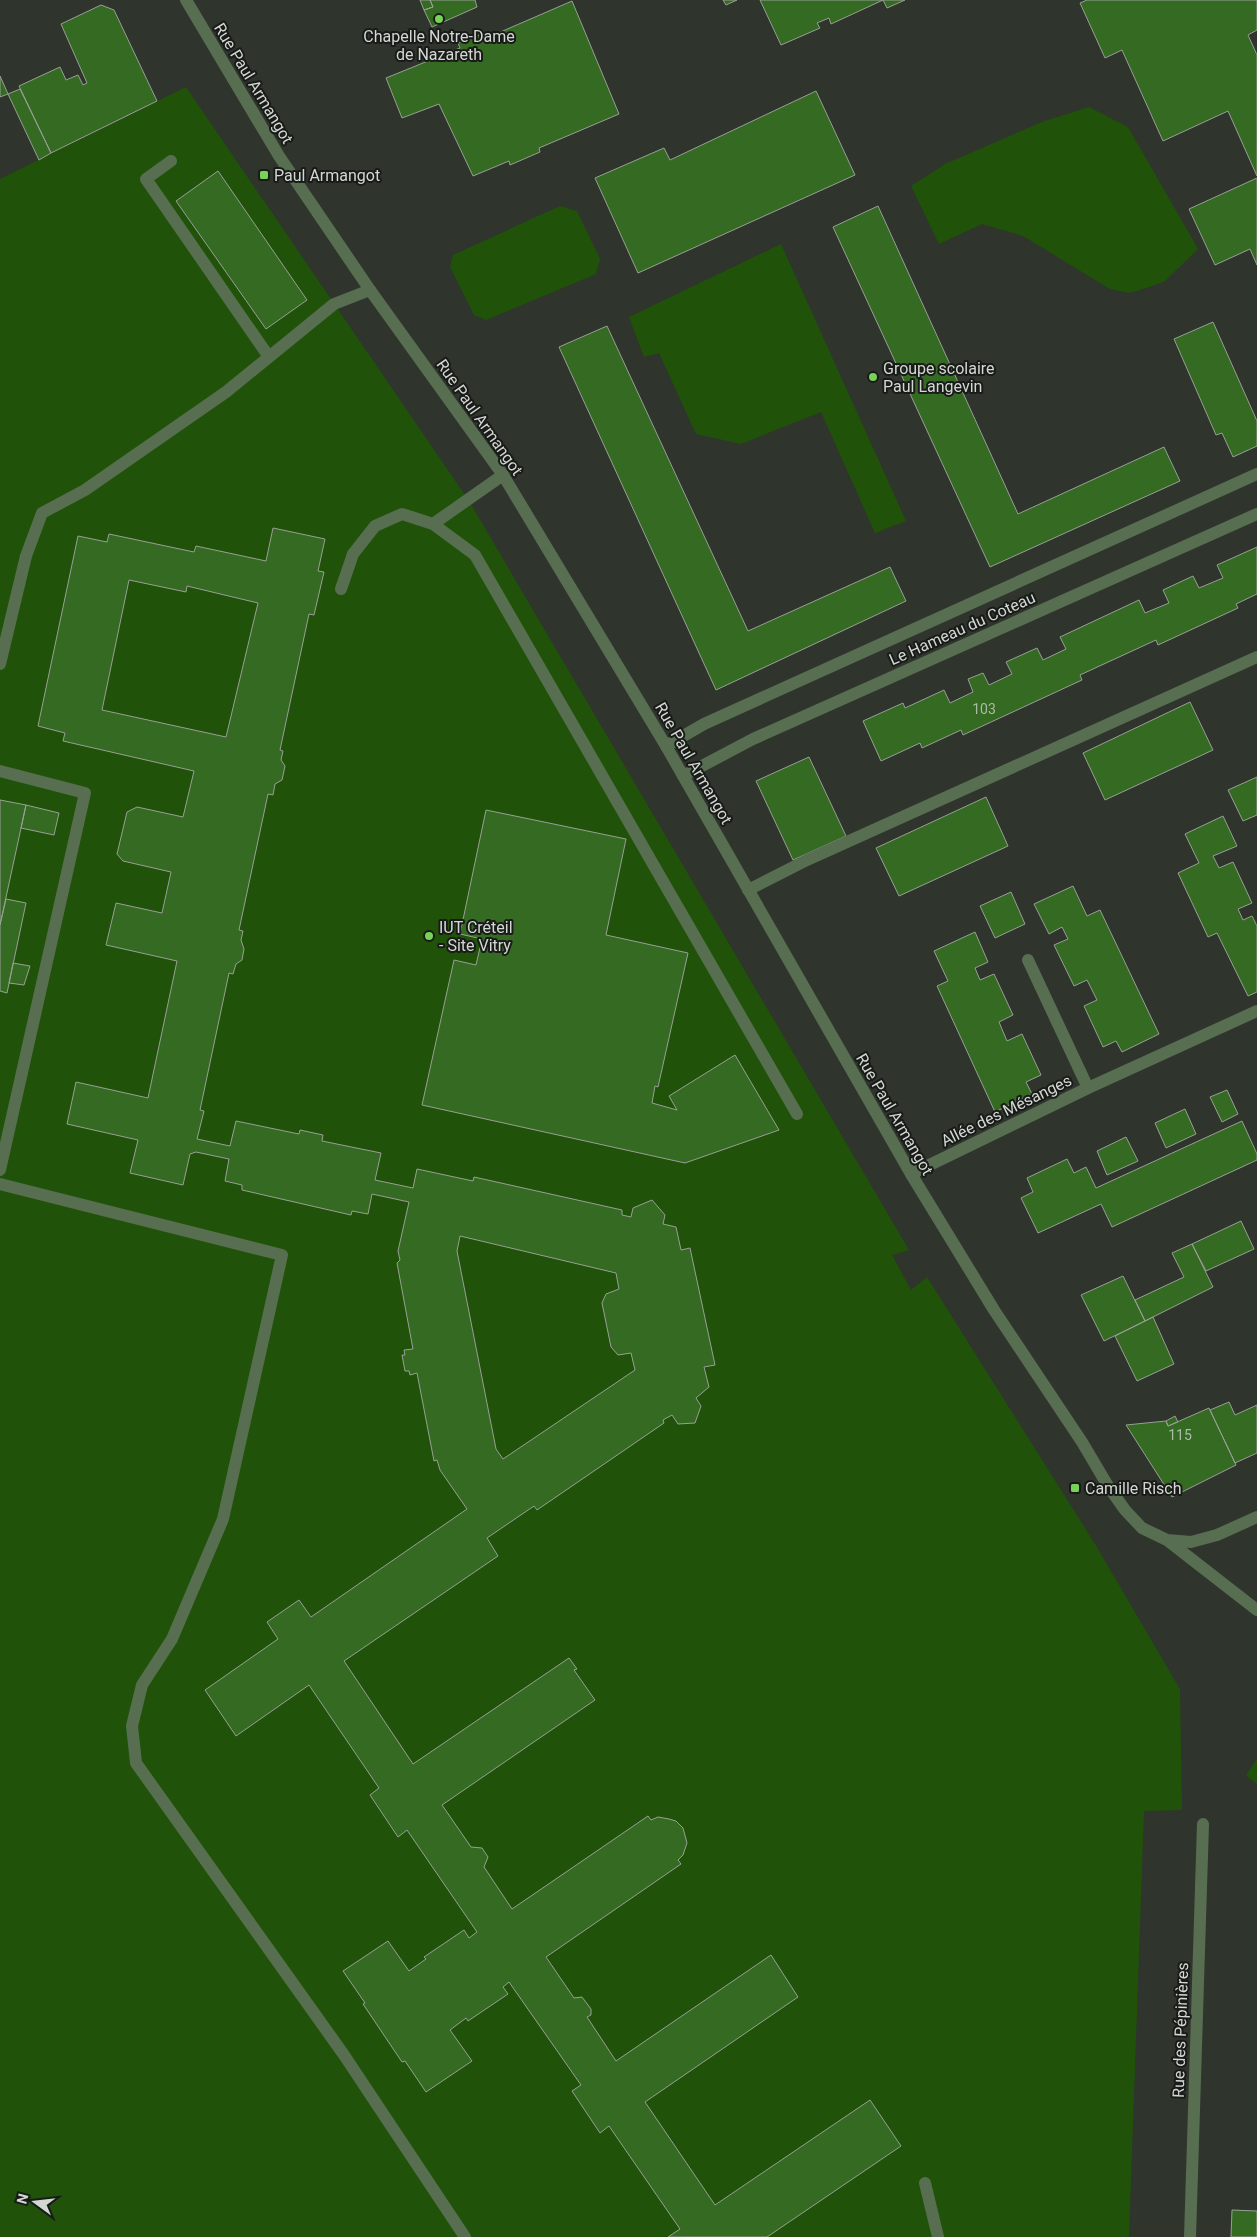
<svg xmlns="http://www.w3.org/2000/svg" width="1257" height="2237" font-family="Roboto,sans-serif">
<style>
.green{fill:#205309}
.building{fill:#356a22;stroke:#999f97;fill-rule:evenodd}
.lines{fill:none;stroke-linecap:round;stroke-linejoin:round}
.service{stroke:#586e51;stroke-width:12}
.minor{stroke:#586e51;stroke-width:12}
.poi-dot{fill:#78d259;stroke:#181b18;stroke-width:2}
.labels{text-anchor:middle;stroke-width:4;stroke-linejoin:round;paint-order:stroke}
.number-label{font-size:14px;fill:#acbca7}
.poi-label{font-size:16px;fill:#d4d8d3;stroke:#181b18;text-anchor:start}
.street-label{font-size:16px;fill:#d4d8d3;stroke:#181b18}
</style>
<rect width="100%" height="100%" fill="#2f342d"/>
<path class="green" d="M 186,87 L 469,501 L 909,1250 L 892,1255 L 911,1290 L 927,1277 L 1095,1544 L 1180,1689 L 1182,1810 L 1144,1811 L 1129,2237 L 0,2237 L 0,179 Z
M 1089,107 L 1128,127 L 1198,249 L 1164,282 L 1130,293 L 1110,289 L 1023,236 L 982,224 L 939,244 L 911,186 L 945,164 L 1042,122 Z
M 560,206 L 577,211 L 600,259 L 596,274 L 486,320 L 474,315 L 450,267 L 453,255 Z
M 781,244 L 906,521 L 875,533 L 821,412 L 741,444 L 696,434 L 659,353 L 644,357 L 629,317 Z
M 1257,1759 L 1257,1784 L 1246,1775 Z"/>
<path class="building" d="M 420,0 L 430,0 L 433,7 L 424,10 Z
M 430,0 L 475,0 L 477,7 L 432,27 L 424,10 L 433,7 Z
M 723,0 L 737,0 L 726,5 Z
M 760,0 L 905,0 L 887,8 L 883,0 L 831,24 L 829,18 L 817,23 L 820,28 L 781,45 Z
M 1087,0 L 1257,0 L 1257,30 L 1248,35 L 1257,55 L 1257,176 L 1228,111 L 1163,141 L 1122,50 L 1105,58 L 1080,3 Z
M 572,1 L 619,114 L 539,148 L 540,152 L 510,165 L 509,161 L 473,176 L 439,104 L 402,118 L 386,78 L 460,48 L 458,43 L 487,32 L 489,37 Z
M 101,5 L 114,10 L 157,101 L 51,153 L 19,86 L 60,67 L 66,80 L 78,75 L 83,85 L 87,83 L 61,24 Z
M 0,76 L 8,94 L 0,97 Z
M 20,89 L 51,153 L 39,160 L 8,94 Z
M 816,91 L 855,175 L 638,273 L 595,178 L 664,148 L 670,160 Z
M 218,171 L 307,300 L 266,329 L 176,201 Z
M 1257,178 L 1257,265 L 1250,249 L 1215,265 L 1189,209 Z
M 878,206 L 1018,514 L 1164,447 L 1180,481 L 990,567 L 833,227 Z
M 1213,322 L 1257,421 L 1257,446 L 1233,457 L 1222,433 L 1216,435 L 1174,339 Z
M 607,326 L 748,631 L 890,567 L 906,601 L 716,690 L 559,347 Z
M 273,528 L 325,539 L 318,571 L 324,572 L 314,615 L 309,614 L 280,750 L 283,751 L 281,760 L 285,766 L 282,780 L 275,784 L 273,795 L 268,794 L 239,930 L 243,931 L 241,940 L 244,949 L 242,960 L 236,964 L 233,974 L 229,973 L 200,1110 L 204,1111 L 197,1139 L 230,1146 L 236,1121 L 299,1134 L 300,1130 L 323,1135 L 322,1141 L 381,1153 L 375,1180 L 413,1188 L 417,1169 L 473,1181 L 474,1177 L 622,1210 L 622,1215 L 631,1217 L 633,1208 L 652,1200 L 665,1215 L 663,1224 L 676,1227 L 681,1250 L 690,1248 L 715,1365 L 704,1367 L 709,1387 L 696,1398 L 701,1406 L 695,1423 L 678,1424 L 672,1415 L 663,1420 L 664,1423 L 537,1510 L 534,1506 L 487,1538 L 498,1556 L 344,1661 L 413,1764 L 569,1658 L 577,1669 L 574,1670 L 595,1700 L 442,1805 L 471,1847 L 482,1848 L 488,1857 L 484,1867 L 512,1909 L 648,1816 L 651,1820 L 658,1817 L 669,1819 L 676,1821 L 683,1828 L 687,1843 L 683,1855 L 678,1860 L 681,1864 L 546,1957 L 574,1998 L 582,1997 L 591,2009 L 591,2015 L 587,2017 L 616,2061 L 771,1955 L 798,1997 L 645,2102 L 715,2205 L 870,2100 L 901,2146 L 767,2237 L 668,2237 L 680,2229 L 609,2126 L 600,2133 L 572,2091 L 581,2085 L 509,1982 L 503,1987 L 508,1994 L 468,2021 L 466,2018 L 450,2030 L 472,2061 L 426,2092 L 405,2061 L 402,2062 L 363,2004 L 365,2003 L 343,1971 L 388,1941 L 409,1971 L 426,1959 L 424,1957 L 464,1930 L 469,1938 L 477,1932 L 407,1830 L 398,1837 L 370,1795 L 379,1788 L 309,1685 L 236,1736 L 205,1690 L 278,1639 L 267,1622 L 299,1600 L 311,1617 L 467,1509 L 440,1470 L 437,1460 L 434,1461 L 417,1373 L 410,1375 L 409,1371 L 405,1371 L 402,1355 L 405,1355 L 404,1350 L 413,1349 L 397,1263 L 400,1260 L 398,1251 L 409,1202 L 372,1194 L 368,1214 L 352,1211 L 351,1215 L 242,1190 L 242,1185 L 225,1181 L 229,1159 L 196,1152 L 190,1154 L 183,1185 L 130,1173 L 138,1140 L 67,1124 L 76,1082 L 148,1098 L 177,961 L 106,945 L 116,903 L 162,913 L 171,872 L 123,861 L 117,854 L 127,812 L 137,807 L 183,817 L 194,771 L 63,741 L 65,733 L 38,726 L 78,536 L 107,542 L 109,534 L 194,552 L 196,546 L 266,561 ZM 129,580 L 186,592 L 187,586 L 258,603 L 226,737 L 102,710 ZM 460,1236 L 616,1273 L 619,1289 L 606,1294 L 602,1303 L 611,1347 L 618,1355 L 631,1353 L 635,1370 L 503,1459 L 496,1449 L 457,1251 Z
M 1257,547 L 1257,594 L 1236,604 L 1238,608 L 1158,645 L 1156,640 L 1080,675 L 1082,680 L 963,735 L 961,730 L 922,748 L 920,743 L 881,761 L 863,721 L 903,703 L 905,708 L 944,690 L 950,703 L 973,692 L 968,679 L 983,673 L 989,685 L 1012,674 L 1006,662 L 1037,648 L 1043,660 L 1066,649 L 1060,637 L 1139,600 L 1145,613 L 1169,603 L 1163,590 L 1193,576 L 1199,588 L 1223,578 L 1217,565 Z
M 1190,702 L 1213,750 L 1105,800 L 1083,753 Z
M 809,757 L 846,836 L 793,860 L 756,781 Z
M 1257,777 L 1257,815 L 1243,821 L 1228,790 Z
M 986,797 L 1008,846 L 899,896 L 876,848 Z
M 0,800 L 26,805 L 0,925 Z
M 26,805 L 59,813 L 54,835 L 21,828 Z
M 486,810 L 626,839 L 606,935 L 688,953 L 658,1087 L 655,1086 L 652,1103 L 677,1110 L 669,1096 L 735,1055 L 779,1130 L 685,1163 L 422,1105 L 454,960 L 476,965 L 482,939 L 460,934 Z
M 1223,816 L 1237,846 L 1213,856 L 1219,868 L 1233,862 L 1252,903 L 1238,909 L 1243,920 L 1252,916 L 1257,926 L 1257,992 L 1248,996 L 1217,933 L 1208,937 L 1178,873 L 1199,863 L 1185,834 Z
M 1073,886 L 1087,916 L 1100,910 L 1159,1034 L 1122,1052 L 1116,1041 L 1103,1047 L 1084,1006 L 1097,1000 L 1087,980 L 1074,986 L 1054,945 L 1068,939 L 1062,927 L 1049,934 L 1034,904 Z
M 1011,892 L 1025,924 L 995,938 L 980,906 Z
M 6,899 L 26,903 L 7,993 L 0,991 L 0,925 Z
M 975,932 L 988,962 L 975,968 L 980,980 L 994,974 L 1013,1015 L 999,1022 L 1007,1041 L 1022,1034 L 1041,1075 L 1026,1082 L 1032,1094 L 995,1112 L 937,986 L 948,981 L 934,951 Z
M 13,963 L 30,966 L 24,985 L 9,983 Z
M 1227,1090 L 1238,1114 L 1222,1122 L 1210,1097 Z
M 1185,1109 L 1196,1134 L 1166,1148 L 1155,1123 Z
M 1242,1121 L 1257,1154 L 1257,1160 L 1112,1227 L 1101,1204 L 1038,1233 L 1021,1198 L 1033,1192 L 1027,1178 L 1067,1159 L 1074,1173 L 1086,1167 L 1096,1188 Z
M 1126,1137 L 1138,1161 L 1107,1175 L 1097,1151 Z
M 1241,1221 L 1254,1249 L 1206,1271 L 1192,1244 Z
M 1192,1244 L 1213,1287 L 1145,1321 L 1135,1300 L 1184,1277 L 1172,1253 Z
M 1123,1276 L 1145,1321 L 1104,1341 L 1081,1295 Z
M 1153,1317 L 1174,1364 L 1137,1381 L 1115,1336 Z
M 1229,1402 L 1235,1415 L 1257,1405 L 1257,1453 L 1235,1463 L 1210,1410 Z
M 1209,1408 L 1236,1465 L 1172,1497 L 1126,1425 L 1166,1421 L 1168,1426 Z
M 1175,1416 L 1178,1422 L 1168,1426 L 1166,1421 Z
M 1232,2210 L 1257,2211 L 1257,2237 L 1231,2237 Z"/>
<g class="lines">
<path class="service" d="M 171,161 L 146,179 L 269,357
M 433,524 L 503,475
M 341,589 L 353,554 L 375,526 L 402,514 L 433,524 L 475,555 L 797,1114
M 0,664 L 26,556 L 42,513 L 85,490 L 226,392 L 334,304 L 370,290
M 666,746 L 704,724 L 1257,474
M 0,771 L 85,793 L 0,1170
M 683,776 L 753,739 L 1257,514
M 748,890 L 807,860 L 1257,657
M 1028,960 L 1088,1088
M 911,1174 L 1088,1088 L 1257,1011
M 0,1184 L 282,1255 L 223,1519 L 172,1639 L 142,1685 L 132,1726 L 136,1763 L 344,2055 L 465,2237
M 925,2183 L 938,2237"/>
<path class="minor" d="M 186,0 L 279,156 L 370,290 L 503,475 L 666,746 L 911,1174 L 994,1310 L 1082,1442 L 1108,1486 L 1125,1510 L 1142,1528 L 1167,1540 L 1257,1610
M 1167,1540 L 1191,1542 L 1217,1535 L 1257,1517
M 1190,2237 L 1203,1824"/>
</g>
<g class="poi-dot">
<circle cx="439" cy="19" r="5"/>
<rect x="259" y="170" width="10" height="10" rx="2.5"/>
<circle cx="873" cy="377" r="5"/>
<circle cx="429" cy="936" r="5"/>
<rect x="1070" y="1483" width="10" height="10" rx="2.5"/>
</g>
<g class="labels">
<g class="number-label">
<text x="984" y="714">103</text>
<text x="1180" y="1440">115</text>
</g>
<g class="poi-label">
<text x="439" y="42" text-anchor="middle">Chapelle Notre-Dame<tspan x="439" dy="18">de Nazareth</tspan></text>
<text x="274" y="181">Paul Armangot</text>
<text x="883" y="374">Groupe scolaire<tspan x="883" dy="18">Paul Langevin</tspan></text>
<text x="439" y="933">IUT Créteil<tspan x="439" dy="18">- Site Vitry</tspan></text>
<text x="1085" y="1494">Camille Risch</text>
</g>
<g class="street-label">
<text transform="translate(254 83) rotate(59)" y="6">Rue Paul Armangot</text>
<text transform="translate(480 417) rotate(55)" y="6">Rue Paul Armangot</text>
<text transform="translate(962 628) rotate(-24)" y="6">Le Hameau du Coteau</text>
<text transform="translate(694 763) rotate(60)" y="6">Rue Paul Armangot</text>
<text transform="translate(1006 1110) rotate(-26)" y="6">Allée des Mésanges</text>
<text transform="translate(895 1114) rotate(60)" y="6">Rue Paul Armangot</text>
<text transform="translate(1180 2030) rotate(-88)" y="6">Rue des Pépinières</text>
</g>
</g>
<g transform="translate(35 2202) rotate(285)" stroke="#181b18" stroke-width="4" paint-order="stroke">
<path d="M0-4L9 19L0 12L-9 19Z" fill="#d4d8d3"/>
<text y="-8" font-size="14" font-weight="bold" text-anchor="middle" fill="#d4d8d3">N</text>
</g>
</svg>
